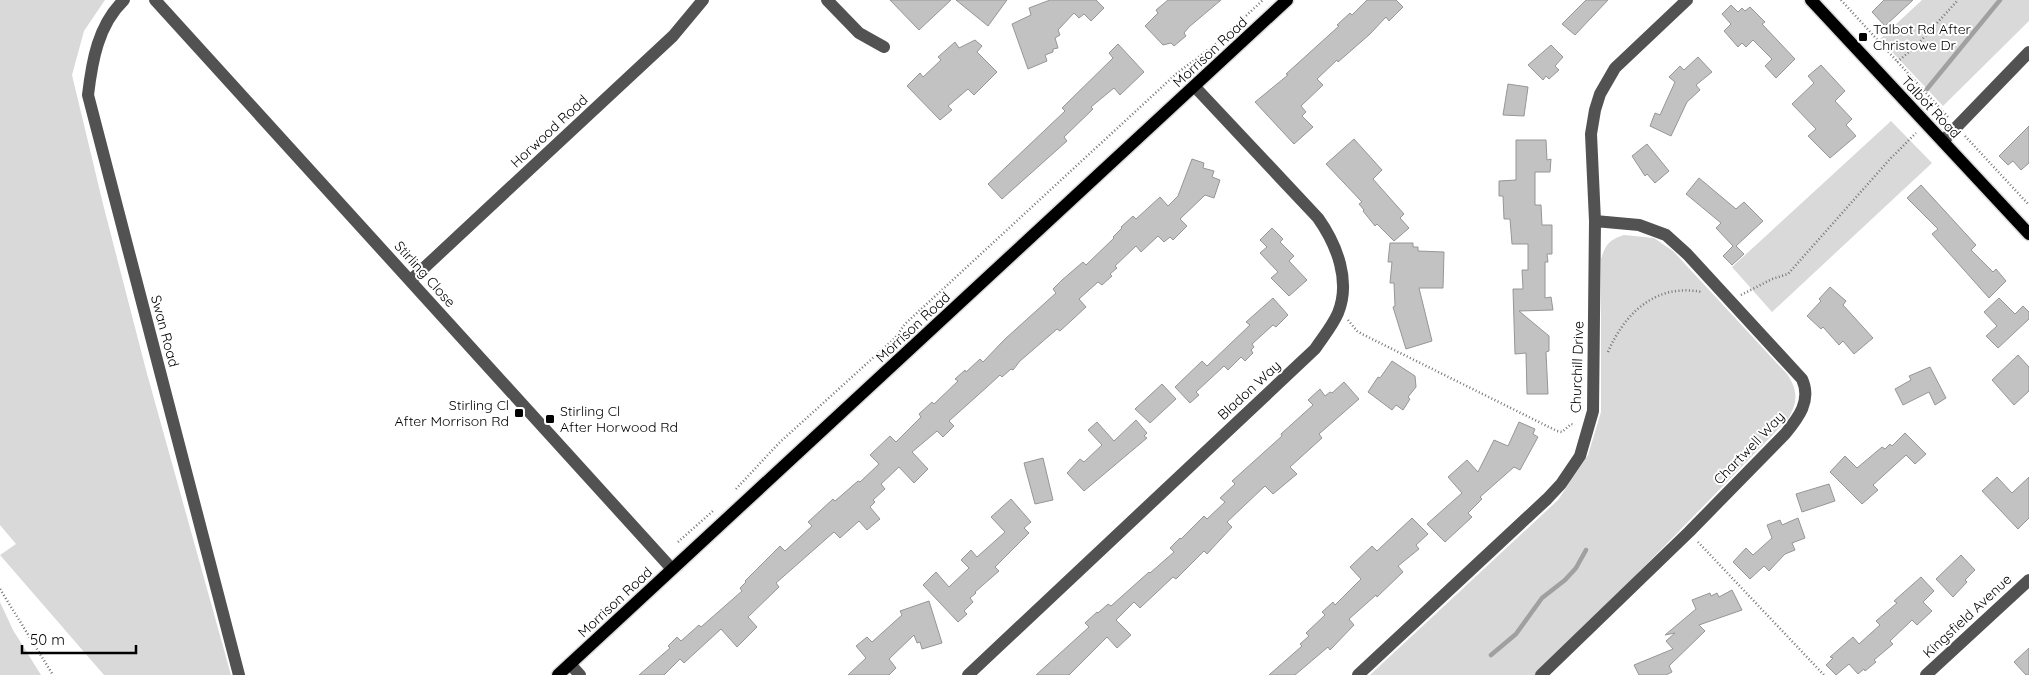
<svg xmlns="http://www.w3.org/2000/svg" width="2029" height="675" font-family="Quicksand,sans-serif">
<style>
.green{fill:#d9d9d9}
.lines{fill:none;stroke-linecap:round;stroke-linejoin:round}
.stream{stroke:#a0a0a0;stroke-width:4.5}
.building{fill:#c2c2c2;stroke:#969696}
.major-casing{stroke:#dbdbdb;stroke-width:15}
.path{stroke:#747474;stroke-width:2.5;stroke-dasharray:1 2.5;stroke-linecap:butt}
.minor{stroke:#525252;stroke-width:12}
.major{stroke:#000;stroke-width:12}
.poi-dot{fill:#000;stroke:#fff;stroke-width:2}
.labels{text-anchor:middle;stroke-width:4;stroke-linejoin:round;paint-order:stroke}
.poi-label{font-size:14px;fill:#000;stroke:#fff;text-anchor:start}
.street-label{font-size:14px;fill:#000;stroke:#fff}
</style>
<rect width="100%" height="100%" fill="#fff"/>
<path class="green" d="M 0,0 L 105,0 L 84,31 L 72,75 L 103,204 L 146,370 L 231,675 L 104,675 L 0,555 L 16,544 L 0,525 Z
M 1922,0 L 2029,0 L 2029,21 L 1943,106 L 1880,39 Z
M 1891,121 L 1932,163 L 1772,312 L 1732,267 Z
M 1624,235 L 1654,238 L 1673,251 L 1787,374 C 1798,390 1798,402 1788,419 L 1539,675 L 1370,675 L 1558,500 L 1588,455 L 1601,412 L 1601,259 C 1606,244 1609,240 1624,235 Z
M 0,602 L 13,630 L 41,675 L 0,675 Z"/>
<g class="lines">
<path class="stream" d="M 1927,89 L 2000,0
M 1491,655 L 1516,634 L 1542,598 L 1565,580 L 1576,568 L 1586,550"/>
</g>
<path class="building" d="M 890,0 L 951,0 L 919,30 Z
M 956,0 L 1007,0 L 988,26 Z
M 1050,0 L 1096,0 L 1104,8 L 1091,21 L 1084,14 L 1079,18 L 1074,13 L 1058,30 L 1060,35 L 1055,38 L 1058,48 L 1053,49 L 1053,52 L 1045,55 L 1047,61 L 1028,69 L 1012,24 L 1031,15 L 1029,8 Z
M 1168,0 L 1221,0 L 1189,27 L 1184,33 L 1186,36 L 1174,46 L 1171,43 L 1163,45 L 1145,26 L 1158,13 L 1156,10 Z
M 1367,0 L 1396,0 L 1403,7 L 1389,21 L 1386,17 L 1370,34 L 1338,62 L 1337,60 L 1317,79 L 1323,85 L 1301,106 L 1306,112 L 1302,116 L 1313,127 L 1294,144 L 1255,102 L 1288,75 L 1286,74 L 1339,26 L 1337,25 L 1350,13 L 1352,15 Z
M 1586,0 L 1608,0 L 1575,35 L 1562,24 Z
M 1884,0 L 1913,0 L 1885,26 L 1872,12 Z
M 1731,5 L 1738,12 L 1742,8 L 1745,11 L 1750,7 L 1765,22 L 1762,24 L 1795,59 L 1776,78 L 1765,66 L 1772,59 L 1753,40 L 1746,47 L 1742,43 L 1738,47 L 1724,31 L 1731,24 L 1722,14 Z
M 975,40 L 982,46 L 977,52 L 997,72 L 974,95 L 968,89 L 948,106 L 952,110 L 940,120 L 907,86 L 920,73 L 923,77 L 941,60 L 938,57 L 955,42 L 959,48 Z
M 1118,44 L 1144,72 L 1120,95 L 1114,88 L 1091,107 L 1093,109 L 1064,137 L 1067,141 L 1002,199 L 988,184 L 1065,111 L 1062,108 L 1113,58 L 1109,53 Z
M 1551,45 L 1563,57 L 1555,66 L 1559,70 L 1549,79 L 1546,76 L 1543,80 L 1528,65 Z
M 1698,57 L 1712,72 L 1696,85 L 1700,90 L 1687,102 L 1671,136 L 1650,126 L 1655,113 L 1660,115 L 1675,82 L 1669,77 L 1680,66 L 1684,70 Z
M 1821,65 L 1845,91 L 1835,101 L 1852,119 L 1846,125 L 1856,136 L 1830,158 L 1808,136 L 1816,129 L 1792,104 L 1814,83 L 1808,76 Z
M 1508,84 L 1528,87 L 1524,116 L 1503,115 Z
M 2029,126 L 2029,163 L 2021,170 L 2013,161 L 2008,165 L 1999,156 Z
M 1354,139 L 1382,170 L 1373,179 L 1404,214 L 1400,218 L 1409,228 L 1394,241 L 1377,224 L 1375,226 L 1363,211 L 1364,210 L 1359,204 L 1362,202 L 1326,164 Z
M 1516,140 L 1546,140 L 1547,160 L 1551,159 L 1550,172 L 1535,172 L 1535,205 L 1541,205 L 1542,225 L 1552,225 L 1552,254 L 1547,254 L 1548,262 L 1545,262 L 1545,298 L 1551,297 L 1553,310 L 1519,311 L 1549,336 L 1549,351 L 1546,352 L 1548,394 L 1527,394 L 1526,353 L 1515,354 L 1513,289 L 1523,289 L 1522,270 L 1528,270 L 1528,244 L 1512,244 L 1510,219 L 1504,219 L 1503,196 L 1499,196 L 1499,181 L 1516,180 Z
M 1647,144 L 1669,171 L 1655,183 L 1647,174 L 1645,176 L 1632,156 Z
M 1192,159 L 1204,163 L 1203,168 L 1214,171 L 1212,177 L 1220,180 L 1214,198 L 1205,195 L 1180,219 L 1187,226 L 1173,240 L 1170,237 L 1164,242 L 1158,236 L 1141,252 L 1136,246 L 1115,266 L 1117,268 L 1110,274 L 1112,276 L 1102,285 L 1098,282 L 1079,299 L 1086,307 L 1060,331 L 1057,329 L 1020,361 L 1013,370 L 1011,369 L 1002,377 L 1000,375 L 987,387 L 949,421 L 954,426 L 943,437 L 937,431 L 912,452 L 928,469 L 914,483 L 899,467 L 881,484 L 885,489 L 873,500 L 875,502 L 870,507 L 880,519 L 867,530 L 859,521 L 840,538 L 834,532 L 776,583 L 779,587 L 748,617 L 757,627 L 737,647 L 721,629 L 684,663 L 680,659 L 664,675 L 639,675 L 670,648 L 668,646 L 677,637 L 681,641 L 699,625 L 701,627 L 742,591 L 740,588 L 746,582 L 745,581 L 780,546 L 785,551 L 812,526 L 808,522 L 833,499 L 835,501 L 858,481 L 860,482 L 879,464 L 870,455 L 890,436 L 896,442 L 921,417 L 919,414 L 932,402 L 934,404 L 958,381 L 955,379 L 965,370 L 966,372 L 980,359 L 983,362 L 1005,339 L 1056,293 L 1053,289 L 1062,280 L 1083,262 L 1086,265 L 1114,238 L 1113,237 L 1122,228 L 1121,227 L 1133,216 L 1136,219 L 1160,197 L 1168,206 L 1178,196 Z
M 1699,178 L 1736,209 L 1744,202 L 1763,221 L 1736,246 L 1744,254 L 1732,265 L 1723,256 L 1733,246 L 1716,228 L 1721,223 L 1686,194 Z
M 1921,185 L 1976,245 L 1971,250 L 1993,272 L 1996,269 L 2006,281 L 1989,298 L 1932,234 L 1938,229 L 1907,198 Z
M 1272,228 L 1283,239 L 1280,242 L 1294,256 L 1289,261 L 1307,280 L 1289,296 L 1271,278 L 1278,272 L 1260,253 L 1267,247 L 1260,240 Z
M 1390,243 L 1413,243 L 1413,247 L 1418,247 L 1418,251 L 1444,252 L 1443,288 L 1419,288 L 1432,341 L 1406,349 L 1393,307 L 1395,306 L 1394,283 L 1390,283 L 1392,262 L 1388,262 Z
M 1830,287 L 1846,301 L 1843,305 L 1873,338 L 1854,354 L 1843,341 L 1839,345 L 1823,327 L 1821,329 L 1807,316 L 1821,301 L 1819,299 Z
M 1273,298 L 1288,315 L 1276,327 L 1273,325 L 1252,344 L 1254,347 L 1251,350 L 1253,353 L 1245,361 L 1241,357 L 1228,370 L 1224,366 L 1196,392 L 1199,395 L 1190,403 L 1175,387 L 1202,361 L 1207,366 L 1250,325 L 1246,322 Z
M 1999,298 L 2015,314 L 2023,306 L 2029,312 L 2029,319 L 1998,348 L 1986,336 L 1997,326 L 1984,312 Z
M 2018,355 L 2029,367 L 2029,391 L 2014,405 L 1992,380 Z
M 1392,361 L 1415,376 L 1416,387 L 1408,397 L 1410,399 L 1403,410 L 1396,405 L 1392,410 L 1368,392 L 1378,377 L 1380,378 Z
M 1930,367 L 1946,398 L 1935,405 L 1929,392 L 1903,405 L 1895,389 L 1911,380 L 1909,376 Z
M 1344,382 L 1359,399 L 1319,434 L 1322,438 L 1290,467 L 1297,474 L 1273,494 L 1265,486 L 1227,522 L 1232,527 L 1207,554 L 1204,551 L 1176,579 L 1173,577 L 1140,608 L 1134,602 L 1116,620 L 1131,635 L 1117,648 L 1107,637 L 1069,675 L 1036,675 L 1089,627 L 1085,623 L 1097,612 L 1098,613 L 1108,604 L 1111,606 L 1149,572 L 1150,573 L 1174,552 L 1170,548 L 1180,538 L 1181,539 L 1204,516 L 1207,519 L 1225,502 L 1220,498 L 1235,484 L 1232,481 L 1282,436 L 1281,434 L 1313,405 L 1308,400 L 1320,389 L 1325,396 L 1330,392 L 1332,393 Z
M 1162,384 L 1176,399 L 1150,423 L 1135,409 Z
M 1136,420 L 1147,433 L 1144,436 L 1147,438 L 1084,491 L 1067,473 L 1080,459 L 1084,462 L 1102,445 L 1088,430 L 1097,422 L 1114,441 Z
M 1519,422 L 1535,429 L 1533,434 L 1538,437 L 1520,470 L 1514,467 L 1480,497 L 1482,499 L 1468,513 L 1472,517 L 1445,542 L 1427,524 L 1462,493 L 1448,477 L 1467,460 L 1478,472 L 1494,440 L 1508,446 Z
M 1905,433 L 1926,454 L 1915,464 L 1906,455 L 1873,485 L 1878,490 L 1862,504 L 1830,472 L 1845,456 L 1857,468 L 1882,447 L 1885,449 L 1890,444 L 1892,446 Z
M 1043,458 L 1053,500 L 1035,504 L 1024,463 Z
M 1997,477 L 2012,493 L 2029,477 L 2029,518 L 2018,529 L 1982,491 Z
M 1829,484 L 1835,501 L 1802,512 L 1796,494 Z
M 1011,499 L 1031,522 L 1024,528 L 1029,533 L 995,567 L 999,571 L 975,592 L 976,593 L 970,598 L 973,602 L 964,611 L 967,614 L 958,622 L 923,585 L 936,572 L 949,587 L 969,568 L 961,560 L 971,550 L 977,557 L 1005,532 L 991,517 Z
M 1412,518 L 1428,534 L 1416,545 L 1419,549 L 1398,566 L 1403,572 L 1377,597 L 1376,595 L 1349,619 L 1354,625 L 1330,650 L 1328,647 L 1295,675 L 1269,675 L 1302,646 L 1300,644 L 1309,636 L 1306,633 L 1325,615 L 1322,612 L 1333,602 L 1335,605 L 1361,579 L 1350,567 L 1372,546 L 1377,551 Z
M 1798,518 L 1805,538 L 1792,543 L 1795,550 L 1785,554 L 1769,571 L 1764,566 L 1750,579 L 1733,562 L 1746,548 L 1753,555 L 1772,538 L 1767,525 L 1780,520 L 1782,525 Z
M 1961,555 L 1975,570 L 1965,580 L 1967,582 L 1953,597 L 1936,579 Z
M 1921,577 L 1934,591 L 1923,602 L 1932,611 L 1917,625 L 1912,620 L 1890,641 L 1893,644 L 1874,660 L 1876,662 L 1865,671 L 1864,669 L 1858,674 L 1849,664 L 1836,675 L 1826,665 L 1833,658 L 1830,657 L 1853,637 L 1859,644 L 1880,625 L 1876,621 L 1897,603 L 1894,601 Z
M 1732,590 L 1742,610 L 1699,625 L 1705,631 L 1669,666 L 1672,672 L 1666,675 L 1639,675 L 1634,665 L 1673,649 L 1666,641 L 1675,633 L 1665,635 L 1696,609 L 1692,600 L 1710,593 L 1711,596 L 1717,593 L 1719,597 Z
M 929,601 L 942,643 L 922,649 L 920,642 L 917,643 L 914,635 L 889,659 L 896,668 L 889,675 L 848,675 L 866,658 L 856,646 L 867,637 L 872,642 L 902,615 L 900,611 Z
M 2029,648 L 2029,675 L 2026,675 L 2014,662 Z"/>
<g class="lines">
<g class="major-casing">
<path id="major" d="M 1811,0 L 2029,234
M 558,675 L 1287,0"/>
</g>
<path class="path" d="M 1841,0 L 1948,117
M 1897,62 L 1916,46 L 1958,0
M 1965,136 L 2029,205
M 1741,295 L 1772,279 L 1788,274 L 1890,159 L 1916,133
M 1348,320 L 1357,331 L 1362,334 L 1557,431 L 1562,432 L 1571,424 L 1575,425
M 1608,352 C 1625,312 1657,283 1702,292
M 736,489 L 779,443 L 895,338 L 905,324 L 1176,74 L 1217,43 L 1263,0
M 678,542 L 714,510
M 1698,542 L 1824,675
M 0,589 L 53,675"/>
<path class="minor" d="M 124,0 C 98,25 92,61 88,95 L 239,675
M 155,0 L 672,569
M 827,0 L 859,33 L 884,47
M 1943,141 L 2029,52
M 411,280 L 673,36 L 703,0
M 570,664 L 580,675
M 968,675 L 1315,349 C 1323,337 1333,325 1338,313 C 1351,281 1337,245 1318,218 L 1195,87
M 1358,675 L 1547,499 L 1561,484 L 1580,456 L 1593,411 L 1595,221 L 1591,134 L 1595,110 L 1600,94 L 1615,68 L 1687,0
M 1541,675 L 1689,532 L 1785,434 C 1798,418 1812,401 1802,379 L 1687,254 L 1666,235 L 1639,225 L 1595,221
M 1926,675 L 2029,580"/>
<use href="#major" class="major"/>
</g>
<g class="poi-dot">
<rect x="1858" y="32" width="10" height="10" rx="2.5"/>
<rect x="514" y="408" width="10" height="10" rx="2.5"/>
<rect x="545" y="414" width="10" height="10" rx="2.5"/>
</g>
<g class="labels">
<g class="poi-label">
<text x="1873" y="34">Talbot Rd After<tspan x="1873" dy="16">Christowe Dr</tspan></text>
<text x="509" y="410" text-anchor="end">Stirling Cl<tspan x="509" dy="16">After Morrison Rd</tspan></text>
<text x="560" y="416">Stirling Cl<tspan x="560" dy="16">After Horwood Rd</tspan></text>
</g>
<g class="street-label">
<text transform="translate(1210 52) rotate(-43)" y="5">Morrison Road</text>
<text transform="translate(1931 107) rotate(47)" y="5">Talbot Road</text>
<text transform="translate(549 131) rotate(-43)" y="5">Horwood Road</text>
<text transform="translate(425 274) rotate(48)" y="5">Stirling Close</text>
<text transform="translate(913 327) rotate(-43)" y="5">Morrison Road</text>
<text transform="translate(165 331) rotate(75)" y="5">Swan Road</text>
<text transform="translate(1577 367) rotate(-88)" y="5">Churchill Drive</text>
<text transform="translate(1249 390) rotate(-43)" y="5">Bladon Way</text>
<text transform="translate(1749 448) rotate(-46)" y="5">Chartwell Way</text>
<text transform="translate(615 602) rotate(-43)" y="5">Morrison Road</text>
<text transform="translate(1967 616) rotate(-43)" y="5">Kingsfield Avenue</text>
</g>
</g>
<path d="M22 645v8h114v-8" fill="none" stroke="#000000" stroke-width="2.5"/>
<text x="30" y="645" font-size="15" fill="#000000" stroke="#ffffff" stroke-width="4" paint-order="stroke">50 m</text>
</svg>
